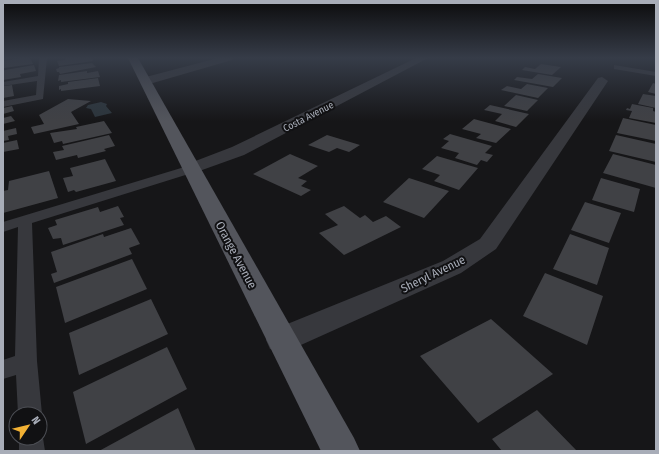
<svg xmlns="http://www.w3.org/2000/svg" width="659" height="454" font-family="'Fira Sans Condensed',sans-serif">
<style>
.water{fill:#2c353c}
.building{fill:#404145}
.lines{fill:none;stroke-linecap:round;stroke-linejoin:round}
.lane{fill:#37383d;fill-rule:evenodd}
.street{fill:#37383d;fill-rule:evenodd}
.primary{fill:#53555c;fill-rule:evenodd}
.labels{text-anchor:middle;stroke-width:4;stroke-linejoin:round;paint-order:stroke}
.far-street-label{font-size:10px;fill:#a8adb8;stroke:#111113}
.street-label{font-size:12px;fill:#a8adb8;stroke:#111113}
</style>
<rect width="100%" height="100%" fill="#161618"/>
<path class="water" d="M 101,102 L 107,104 L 106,106 L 112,113 L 95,117 L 91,109 L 86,108 L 88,105 Z"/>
<path class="building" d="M 21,58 L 30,58 L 33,64 L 4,68 L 3,61 Z
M 65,58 L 92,58 L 93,61 L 59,66 L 57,61 L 65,60 Z
M 92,63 L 96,67 L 60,74 L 59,72 L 57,72 L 56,69 L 59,68 L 59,67 Z
M 541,64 L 561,67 L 552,75 L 522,70 L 525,67 L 535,69 Z
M 34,65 L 36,71 L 20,74 L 21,77 L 3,80 L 3,71 L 5,70 Z
M 87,71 L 87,73 L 98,71 L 100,77 L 61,82 L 61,80 L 58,81 L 59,75 Z
M 538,74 L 562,78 L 553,87 L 514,80 L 517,77 L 532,79 Z
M 98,78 L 100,86 L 61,91 L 61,89 L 59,90 L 59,86 L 68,84 L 68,82 Z
M 653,83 L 656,84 L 656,94 L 648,92 Z
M 527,84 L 548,88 L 538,98 L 501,90 L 507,86 L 521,89 Z
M 12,85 L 14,96 L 3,98 L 3,86 Z
M 643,94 L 656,96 L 656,108 L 638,104 Z
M 516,95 L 538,100 L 527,111 L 504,106 Z
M 68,99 L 91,101 L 71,112 L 79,124 L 34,134 L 31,127 L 44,124 L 39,115 Z
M 632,104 L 653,108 L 653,111 L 656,112 L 656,123 L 629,118 L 632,111 L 626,110 L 627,108 L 630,109 Z
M 490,105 L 529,114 L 516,127 L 495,121 L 502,114 L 484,110 Z
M 12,106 L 14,111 L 3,114 L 3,108 Z
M 11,116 L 15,121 L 3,124 L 3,118 Z
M 623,118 L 656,125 L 656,141 L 617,133 Z
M 474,119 L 511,129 L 496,143 L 476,138 L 481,134 L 462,129 Z
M 104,121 L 112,133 L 63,144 L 62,141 L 54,143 L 50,133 L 77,129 L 76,127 Z
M 16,128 L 17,134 L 8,136 L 9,140 L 3,141 L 3,131 Z
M 450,134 L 492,146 L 485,153 L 493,155 L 487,162 L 481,160 L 477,165 L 455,158 L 459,153 L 441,148 L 449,141 L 443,139 Z
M 109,135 L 115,146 L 104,149 L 106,151 L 78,158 L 77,155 L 56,160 L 53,152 L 64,150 L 62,146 Z
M 327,135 L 360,145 L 349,152 L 337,148 L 329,152 L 308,145 Z
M 616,135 L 656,144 L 656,162 L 609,151 Z
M 17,140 L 19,149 L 3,152 L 3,143 Z
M 290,154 L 318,166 L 298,178 L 307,181 L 301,186 L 311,190 L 301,196 L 253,174 Z
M 613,154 L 656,165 L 656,188 L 603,173 Z
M 437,156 L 478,168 L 459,190 L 434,181 L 440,175 L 422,169 Z
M 105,159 L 116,181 L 76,192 L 74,190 L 68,192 L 63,178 L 73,176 L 70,168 Z
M 49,171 L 58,198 L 3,213 L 3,191 L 8,190 L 9,181 Z
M 409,178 L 449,191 L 424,218 L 383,202 Z
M 601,178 L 640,189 L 634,212 L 592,200 Z
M 585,202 L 621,213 L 609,243 L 571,230 Z
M 118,206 L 124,217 L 120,218 L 124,225 L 63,245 L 61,238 L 53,239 L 48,228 L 57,225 L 55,220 L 98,207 L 100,212 Z
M 344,206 L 360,218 L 365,215 L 373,222 L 386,216 L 401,227 L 344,255 L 319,233 L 338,225 L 325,214 Z
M 131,228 L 140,244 L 129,248 L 132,254 L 54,283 L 51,274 L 57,272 L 51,252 L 103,234 L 104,237 Z
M 570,234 L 609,248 L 597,285 L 553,269 Z
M 132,259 L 147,289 L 65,323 L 56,287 Z
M 545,273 L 603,296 L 587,345 L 523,316 Z
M 151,299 L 168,334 L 79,375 L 69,333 Z
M 491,319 L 553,374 L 478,423 L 420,356 Z
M 167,347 L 187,389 L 86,444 L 73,392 Z
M 178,408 L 196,451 L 99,451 Z
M 537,410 L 577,451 L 502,451 L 492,439 Z"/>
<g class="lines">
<path class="lane" d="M 3,58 L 13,58 L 3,61 Z
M 39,58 L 47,58 L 43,99 L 3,107 L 3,101 L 36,95 L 37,81 L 3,86 L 3,82 L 38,76 Z
M 614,65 L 656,72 L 656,76 L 614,69 Z
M 191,165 L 195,166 L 197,169 L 195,172 L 32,223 L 37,361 L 42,414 L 40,418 L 40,414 L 18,414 L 16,375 L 3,379 L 3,360 L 15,356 L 18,227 L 3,232 L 3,222 Z
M 40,430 L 43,438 L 45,451 L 19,451 L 19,438 L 40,438 Z"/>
<path class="street" d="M 218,58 L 233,58 L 232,60 L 146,85 L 140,81 L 142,78 Z
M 416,58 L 428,58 L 244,155 L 191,174 L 185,173 L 182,169 L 185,165 L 232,147 Z
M 602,77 L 608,81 L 496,249 L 461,273 L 292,349 L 281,352 L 270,349 L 266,340 L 270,331 L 443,261 L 480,239 L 598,78 Z"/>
<path class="primary" d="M 128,58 L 138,58 L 354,438 L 360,451 L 321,451 Z"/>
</g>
<linearGradient id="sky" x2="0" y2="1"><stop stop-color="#0c0c0d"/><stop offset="0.48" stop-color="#363c48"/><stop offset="1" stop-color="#363c48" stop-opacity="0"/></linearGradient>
<rect width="659" height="121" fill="url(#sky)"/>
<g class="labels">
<g class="far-street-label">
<text transform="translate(308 116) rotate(-27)" y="4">Costa Avenue</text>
</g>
<g class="street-label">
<text transform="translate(236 255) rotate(62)" y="4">Orange Avenue</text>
<text transform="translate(433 274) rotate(-26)" y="4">Sheryl Avenue</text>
</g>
</g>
<rect width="659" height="454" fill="none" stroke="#a8adb8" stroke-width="8"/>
<g transform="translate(28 426) rotate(55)"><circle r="19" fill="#111113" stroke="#4d4f55"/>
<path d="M0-3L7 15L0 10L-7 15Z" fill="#f2b134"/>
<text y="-6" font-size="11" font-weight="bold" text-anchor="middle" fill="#a8adb8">N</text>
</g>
</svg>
